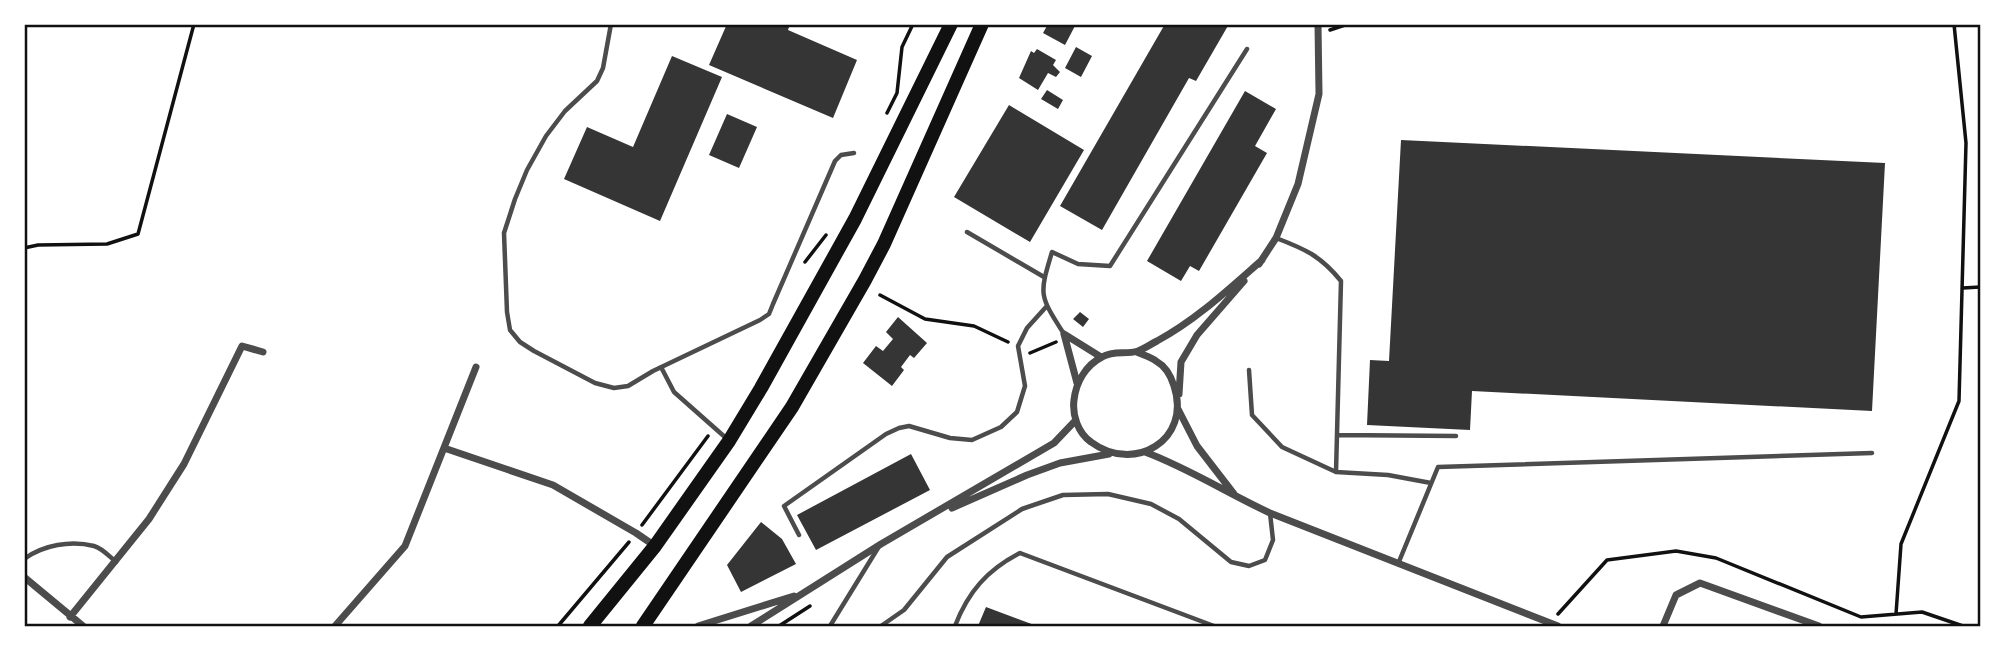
<svg xmlns="http://www.w3.org/2000/svg" width="2005" height="651" font-family="'Varela Round',sans-serif">
<style>
.building{fill:#353535}
.lines{fill:none;stroke-linecap:round;stroke-linejoin:round}
.path{stroke:#111;stroke-width:3.5}
.service{stroke:#4c4c4c;stroke-width:4.5}
.minor{stroke:#4c4c4c;stroke-width:7}
.trunk{stroke:#111;stroke-width:14}
.neatline{fill:none;stroke:#111;stroke-width:2.5}
</style>
<rect width="100%" height="100%" fill="#fff"/>
<path class="building" d="M 727,24 L 790,24 L 788,30 L 857,60 L 833,118 L 709,65 Z
M 1048,24 L 1076,24 L 1065,45 L 1043,33 Z
M 1165,24 L 1229,24 L 1196,81 L 1189,78 L 1102,230 L 1060,206 Z
M 1076,47 L 1092,56 L 1081,77 L 1065,68 Z
M 1037,49 L 1056,60 L 1053,65 L 1060,72 L 1056,77 L 1048,73 L 1038,90 L 1019,78 L 1031,51 L 1034,53 Z
M 672,56 L 722,77 L 660,221 L 564,179 L 587,127 L 633,147 Z
M 1047,90 L 1063,100 L 1058,109 L 1041,99 Z
M 1245,91 L 1276,109 L 1255,146 L 1267,153 L 1199,271 L 1190,266 L 1181,281 L 1147,261 Z
M 1009,105 L 1084,150 L 1030,242 L 954,197 Z
M 727,114 L 757,127 L 739,168 L 709,155 Z
M 1401,140 L 1885,163 L 1872,411 L 1472,391 L 1470,430 L 1367,425 L 1370,360 L 1389,361 Z
M 1080,312 L 1089,319 L 1083,327 L 1073,319 Z
M 898,317 L 927,343 L 914,358 L 910,355 L 901,367 L 904,370 L 892,386 L 863,363 L 876,346 L 883,351 L 893,339 L 886,332 Z
M 911,454 L 930,490 L 816,550 L 797,515 Z
M 761,522 L 782,539 L 796,564 L 741,592 L 727,565 Z
M 986,607 L 1037,626 L 978,626 Z"/>
<g class="lines">
<path class="path" d="M 1330,30 L 1348,24
M 887,113 L 897,93 L 902,47 L 913,24
M 24,248 L 38,245 L 107,244 L 138,234 L 194,24
M 805,262 L 826,235
M 1963,288 L 1980,287
M 880,295 L 925,319 L 974,326 L 1008,342
M 1030,353 L 1056,342
M 642,525 L 708,436
M 1558,614 L 1607,560 L 1676,551 L 1716,558 L 1861,617 L 1922,612 L 1963,626
M 1896,614 L 1901,544 L 1959,401 L 1966,143 L 1954,24
M 558,626 L 629,542
M 779,626 L 810,606"/>
<path class="service" d="M 611,24 L 603,68 L 597,81 L 565,111 L 546,136 L 527,170 L 515,199 L 504,233 L 507,312 L 510,330 L 520,342 L 534,351 L 595,383 L 614,388 L 628,386 L 653,371 L 760,320 L 769,314 L 773,304 L 835,161 L 841,155 L 854,153
M 967,232 L 1044,277
M 1276,238 C 1305,249 1321,256 1341,281 L 1336,472
M 1064,334 C 1039,295 1039,295 1052,252 L 1078,264 L 1110,266 L 1247,49
M 661,367 L 674,392 L 726,438
M 1249,370 L 1252,415 L 1282,447 L 1336,472 L 1388,475 L 1431,483
M 1337,435 L 1456,436
M 799,535 L 784,506 L 886,434 L 899,428 L 909,426 L 950,438 L 972,440 L 1001,427 L 1017,412 L 1025,386 L 1018,346 L 1027,328 L 1046,307
M 24,559 C 43,545 71,540 94,546 C 102,548 110,557 116,562
M 1398,564 L 1438,467 L 1872,453
M 830,626 L 878,548
M 881,626 L 904,610 L 947,557 L 1022,509 L 1063,495 L 1108,494 L 1151,504 L 1179,519 L 1231,562 L 1249,566 L 1265,560 L 1273,540 L 1270,513
M 955,626 C 968,592 987,570 1020,553 L 1214,626"/>
<path class="minor" d="M 1259,264 L 1276,238 L 1298,184 L 1319,94 L 1318,24
M 1064,334 L 1077,383
M 1064,334 L 1101,357
M 1137,352 C 1143,355 1151,357 1156,361 C 1165,366 1171,376 1174,386 C 1192,440 1134,474 1091,442 C 1078,433 1072,415 1074,400 C 1076,382 1086,365 1102,357 C 1114,350 1126,355 1138,351 C 1144,349 1151,344 1157,341 C 1196,320 1229,289 1262,260
M 1179,394 L 1181,362 L 1197,335 L 1244,281
M 1178,409 L 1197,446 L 1234,494
M 444,448 L 553,485 L 636,533 L 655,546
M 1145,452 C 1188,468 1227,493 1270,513 L 1558,626
M 952,508 L 1027,475 L 1060,463 L 1109,454
M 24,577 L 83,626
M 70,617 L 149,519 L 184,464 L 242,346 L 263,352
M 335,626 L 405,546 L 476,367
M 698,626 L 794,596
M 751,626 L 881,544 L 1054,443 L 1075,421
M 1663,626 L 1676,595 L 1700,583 L 1819,626"/>
<path class="trunk" d="M 590,626 L 655,546 L 729,441 L 761,388 L 855,219 L 951,24
M 643,626 L 792,407 L 865,280 L 884,244 L 982,24"/>
</g>
<rect width="2005" height="651" fill="none" stroke="#ffffff" stroke-width="52"/>
<rect x="26" y="26" width="1953" height="599" class="neatline"/>
</svg>
